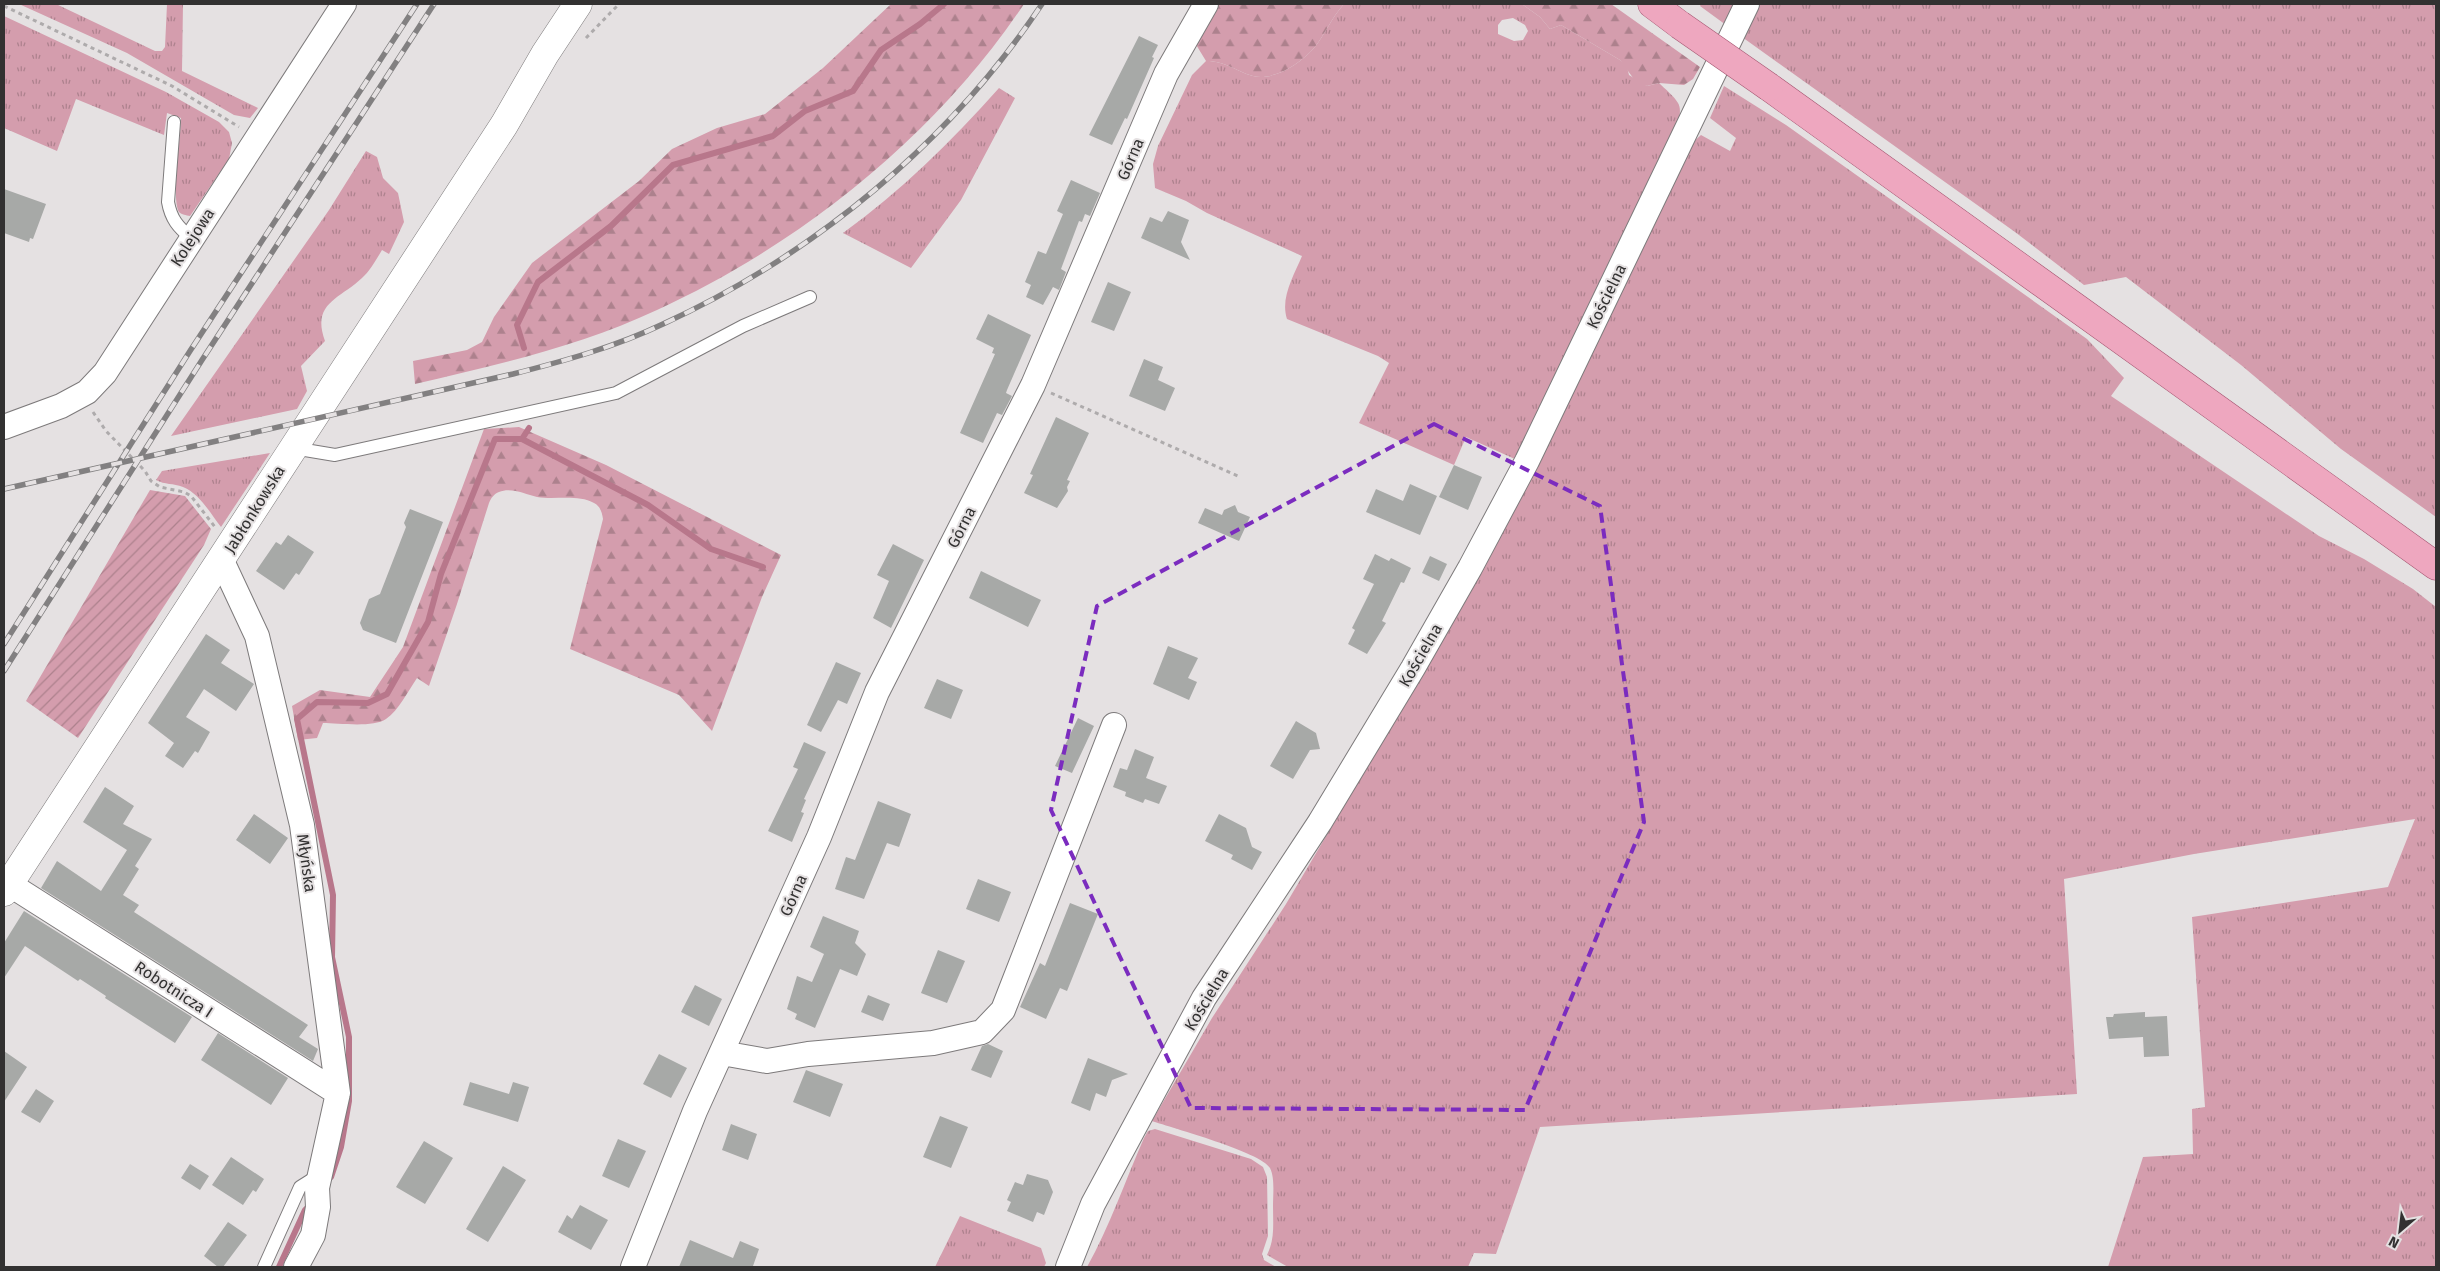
<svg xmlns="http://www.w3.org/2000/svg" width="2440" height="1271" font-family="'Fira Sans',sans-serif">
<style>
.grass{fill:url(#grass-tufts);fill-rule:evenodd}
.forest{fill:url(#forest-firs)}
.garden{fill:url(#garden-furrows)}
.lines{fill:none;stroke-linecap:round;stroke-linejoin:round}
.stream{stroke:#b8778b;stroke-width:6}
.building{fill:#a7a9a7}
.service-casing{stroke:#7d7a7b;stroke-width:14}
.minor-casing{stroke:#7d7a7b;stroke-width:26}
.secondary-casing{stroke:#7d7a7b;stroke-width:29}
.primary-casing{stroke:#a55772;stroke-width:29}
.path{stroke:#aeabac;stroke-width:3;stroke-dasharray:4 4;stroke-linecap:butt}
.service{stroke:#fff;stroke-width:12}
.minor{stroke:#fff;stroke-width:24}
.secondary{stroke:#fff;stroke-width:28}
.primary{stroke:#eea7bf;stroke-width:28}
.rail-casing{stroke:#828081;stroke-width:5.5}
.rail{stroke:#e5e1e2;stroke-width:4;stroke-dasharray:11;stroke-linecap:butt}
.primary-bridge-casing{stroke:#a55772;stroke-width:29;stroke-linecap:butt}
.primary-bridge{stroke:#eea7bf;stroke-width:28}
.marked{fill:none;stroke:#7b2cbf;stroke-width:4;stroke-dasharray:10 6;stroke-linejoin:round}
.labels{text-anchor:middle;stroke-width:4;stroke-linejoin:round;paint-order:stroke}
.street-label{font-size:16px;fill:#323131;stroke:#e5e1e2}
</style>
<defs>
<pattern id="grass-tufts" width="24" height="20" patternUnits="userSpaceOnUse" patternTransform="scale(1.25)"><rect width="24" height="20" fill="#d49dad"/><path d="M3 7l-1-3M5 7V3M7 7l1-3M15 17l-1-3M17 17v-4M19 17l1-3" fill="none" stroke="#ad818d"/></pattern>
<pattern id="forest-firs" width="22" height="20" patternUnits="userSpaceOnUse" patternTransform="scale(1.25)"><rect width="22" height="20" fill="#d49dad"/><path d="M5 1l3.5 6h-7zM16 11l3.5 6h-7z" fill="#ad818d"/></pattern>
<pattern id="garden-furrows" width="10" height="10" patternUnits="userSpaceOnUse" patternTransform="scale(1.25)"><rect width="10" height="10" fill="#d49dad"/><path d="M-1 1l2-2M0 10L10 0M9 11l2-2" fill="none" stroke="#ad818d"/></pattern>
</defs>
<rect width="100%" height="100%" fill="#e5e1e2"/>
<path class="grass" d="M 19,4 L 56,4 L 155,51 L 162,51 L 165,47 L 167,4 L 183,4 L 182,71 L 258,108 L 250,118 L 234,115 L 127,53 Z
M 1344,4 L 1522,4 L 1540,17 L 1550,29 L 1561,25 L 1620,60 L 1627,67 L 1629,75 L 1647,86 L 1659,83 C 1665,89 1674,96 1678,103 C 1686,116 1667,149 1662,162 L 1544,398 L 1517,460 L 1466,437 L 1454,465 L 1359,423 L 1389,363 L 1378,356 L 1287,319 C 1280,298 1294,275 1302,256 L 1207,213 L 1186,201 L 1155,188 L 1153,164 L 1158,146 L 1192,75 L 1206,61 C 1226,61 1235,71 1253,76 C 1274,81 1300,64 1314,48 C 1325,35 1331,18 1344,4 ZM 1513,18 L 1525,25 L 1528,31 L 1523,40 L 1514,41 L 1498,34 L 1498,25 L 1502,20 Z
M 1701,4 L 1737,4 L 1726,25 L 1700,6 Z
M 1758,4 L 2436,4 L 2436,517 L 2341,449 L 2241,365 L 2126,277 L 2084,285 L 2015,232 L 1742,37 Z
M 4,16 L 166,92 L 219,122 L 229,132 L 232,143 L 229,159 L 190,216 C 186,215 182,215 179,212 C 171,200 181,135 181,118 L 167,113 L 164,135 L 76,99 L 57,151 L 4,128 Z
M 1724,86 L 1786,125 L 2087,339 L 2124,378 L 2111,396 L 2319,536 L 2364,559 L 2413,589 L 2436,607 L 2436,1267 L 2108,1267 L 2143,1157 L 2193,1154 L 2192,1109 L 2205,1107 L 2192,917 L 2388,887 L 2415,819 L 2194,854 L 2064,879 L 2077,1094 L 1540,1127 L 1496,1254 L 1474,1253 L 1468,1267 L 1288,1267 L 1267,1255 C 1275,1239 1273,1224 1273,1206 C 1273,1194 1275,1178 1270,1168 C 1261,1152 1172,1128 1152,1121 L 1212,1018 L 1286,904 L 1469,594 L 1534,469 L 1691,144 L 1701,135 L 1730,151 L 1736,138 L 1710,118 Z
M 999,88 L 1015,98 L 961,200 L 911,268 L 843,233 C 901,191 951,142 999,88 Z
M 366,151 L 377,157 L 383,178 L 398,193 L 404,222 L 389,254 L 382,250 C 376,260 370,271 362,278 C 340,299 311,303 325,341 L 301,366 L 307,391 L 297,409 L 171,436 L 329,210 Z
M 270,453 L 221,527 C 210,513 200,494 183,487 C 173,483 165,485 156,480 L 162,471 Z
M 1155,1129 L 1251,1159 L 1263,1167 L 1267,1177 L 1268,1236 L 1262,1254 L 1264,1260 L 1276,1267 L 1087,1267 C 1110,1226 1125,1181 1144,1138 L 1148,1131 Z
M 960,1216 L 1041,1248 L 1046,1263 L 1044,1267 L 935,1267 Z"/>
<path class="forest" d="M 891,4 L 1024,4 C 936,136 801,244 657,310 C 580,346 497,365 415,384 L 413,361 L 467,350 L 482,342 L 494,317 L 532,263 L 639,181 L 672,149 L 717,128 L 765,114 L 823,68 Z
M 1216,4 L 1344,4 C 1331,18 1325,35 1314,48 C 1300,64 1274,81 1253,76 C 1235,71 1226,61 1206,61 L 1195,43 Z
M 1522,4 L 1611,4 L 1700,67 L 1693,79 L 1684,85 L 1659,83 L 1647,86 L 1636,82 L 1620,60 L 1561,25 L 1550,29 L 1540,17 Z
M 519,427 L 606,465 L 781,555 L 762,597 L 712,731 L 679,695 L 570,649 L 603,519 C 602,512 600,506 594,503 C 578,494 555,500 537,497 C 525,494 511,487 499,492 C 494,494 491,498 489,503 L 457,604 L 429,686 L 417,678 C 408,691 399,710 386,719 C 373,728 338,723 323,723 L 317,738 L 298,740 L 292,706 L 320,690 L 370,697 L 403,647 L 484,429 Z"/>
<path class="garden" d="M 150,490 L 185,496 L 211,529 L 204,545 L 78,738 L 26,701 Z"/>
<g class="lines">
<path class="stream" d="M 524,348 L 517,325 L 538,282 L 611,226 L 673,165 L 773,136 L 805,111 L 853,91 L 881,50 L 920,24 L 944,4
M 522,439 L 648,505 L 711,549 L 763,567
M 331,1177 L 341,1147 L 349,1101 L 349,1037 L 332,957 L 333,895 L 297,719 L 317,702 L 368,703 L 387,694 L 428,622 L 441,574 L 495,439 L 522,439 L 529,428
M 279,1267 L 305,1210 L 310,1205"/>
</g>
<path class="building" d="M 1139,36 L 1158,45 L 1152,57 L 1154,58 L 1127,119 L 1125,118 L 1112,145 L 1089,135 Z
M 1071,180 L 1100,193 L 1090,216 L 1085,214 L 1082,222 L 1079,221 L 1061,269 L 1066,272 L 1059,290 L 1053,287 L 1043,305 L 1026,297 L 1031,285 L 1025,282 L 1038,251 L 1046,254 L 1063,214 L 1057,211 Z
M 4,189 L 46,204 L 33,239 L 30,238 L 29,242 L 4,233 Z
M 1168,211 L 1189,220 L 1181,242 L 1190,260 L 1141,238 L 1150,217 L 1162,222 Z
M 1108,282 L 1131,292 L 1114,331 L 1091,322 Z
M 988,314 L 1031,335 L 1007,390 L 1006,393 L 1012,396 L 1002,415 L 997,413 L 983,443 L 960,433 L 995,354 L 992,353 L 994,348 L 976,339 Z
M 1144,359 L 1163,367 L 1158,380 L 1175,388 L 1165,411 L 1129,396 Z
M 1056,417 L 1089,433 L 1067,480 L 1070,481 L 1067,487 L 1068,491 L 1057,508 L 1024,493 L 1033,475 L 1030,474 Z
M 1454,465 L 1482,477 L 1468,510 L 1439,497 Z
M 1410,484 L 1437,496 L 1420,535 L 1366,512 L 1376,489 L 1403,501 Z
M 1235,505 L 1238,512 L 1250,517 L 1239,541 L 1198,523 L 1205,508 L 1222,515 L 1224,510 Z
M 410,509 L 443,522 L 396,643 L 363,630 L 360,623 L 369,599 L 380,594 L 406,527 L 404,523 Z
M 288,535 L 314,552 L 299,575 L 296,573 L 284,590 L 256,571 L 276,542 L 281,545 Z
M 893,544 L 924,560 L 891,628 L 873,618 L 889,581 L 877,575 Z
M 1375,554 L 1389,561 L 1391,558 L 1411,568 L 1404,583 L 1401,582 L 1382,621 L 1386,623 L 1367,654 L 1348,644 L 1355,630 L 1352,628 L 1374,584 L 1363,579 Z
M 1430,556 L 1447,564 L 1439,581 L 1422,573 Z
M 981,571 L 1041,600 L 1028,627 L 969,598 Z
M 206,634 L 230,650 L 221,663 L 254,684 L 236,711 L 204,689 L 186,717 L 210,732 L 198,753 L 195,751 L 183,768 L 165,756 L 174,743 L 148,723 Z
M 1168,646 L 1198,658 L 1188,678 L 1197,682 L 1189,700 L 1153,684 Z
M 836,662 L 861,673 L 847,704 L 838,700 L 821,732 L 807,725 Z
M 937,679 L 963,690 L 951,719 L 924,708 Z
M 1078,718 L 1094,726 L 1072,773 L 1055,766 Z
M 1296,721 L 1316,733 L 1320,749 L 1310,750 L 1293,779 L 1270,766 Z
M 804,742 L 826,752 L 804,799 L 806,800 L 801,812 L 804,813 L 792,842 L 768,831 L 798,769 L 793,767 Z
M 1135,749 L 1154,757 L 1146,778 L 1167,786 L 1159,804 L 1145,799 L 1143,803 L 1125,796 L 1126,792 L 1113,787 L 1120,768 L 1127,770 Z
M 105,787 L 134,806 L 123,824 L 152,839 L 135,866 L 139,869 L 123,895 L 139,905 L 134,912 L 308,1025 L 299,1037 L 318,1049 L 313,1061 L 41,888 L 57,861 L 101,891 L 127,850 L 83,822 Z
M 878,801 L 911,814 L 899,847 L 887,843 L 864,899 L 835,889 L 846,857 L 855,860 Z
M 254,814 L 288,838 L 270,864 L 236,840 Z
M 1219,814 L 1246,828 L 1252,847 L 1262,852 L 1252,870 L 1231,859 L 1233,855 L 1205,841 Z
M 978,879 L 1011,892 L 999,922 L 966,909 Z
M 1070,903 L 1098,914 L 1067,991 L 1060,988 L 1046,1019 L 1020,1007 L 1040,963 L 1045,966 Z
M 24,911 L 192,1017 L 175,1043 L 105,998 L 106,996 L 80,979 L 78,981 L 25,946 L 4,978 L 4,943 Z
M 823,916 L 859,931 L 855,943 L 866,954 L 857,976 L 840,969 L 815,1028 L 795,1019 L 797,1014 L 787,1009 L 797,976 L 812,982 L 824,954 L 810,947 Z
M 938,950 L 965,961 L 947,1003 L 921,993 Z
M 695,985 L 722,999 L 709,1026 L 681,1012 Z
M 868,995 L 890,1004 L 883,1021 L 861,1012 Z
M 2145,1012 L 2145,1017 L 2167,1016 L 2169,1056 L 2144,1057 L 2143,1037 L 2109,1039 L 2106,1017 L 2113,1017 L 2114,1014 Z
M 218,1033 L 288,1078 L 271,1105 L 201,1060 Z
M 988,1044 L 1003,1051 L 991,1078 L 971,1070 L 982,1046 Z
M 4,1051 L 27,1067 L 4,1102 Z
M 659,1054 L 687,1068 L 671,1098 L 643,1084 Z
M 1088,1058 L 1128,1074 L 1112,1080 L 1106,1097 L 1096,1093 L 1090,1111 L 1071,1103 Z
M 806,1070 L 843,1084 L 830,1117 L 793,1102 Z
M 470,1082 L 509,1094 L 513,1082 L 529,1087 L 518,1122 L 463,1105 Z
M 36,1089 L 54,1101 L 40,1123 L 21,1112 Z
M 940,1116 L 968,1127 L 951,1168 L 923,1157 Z
M 731,1124 L 757,1134 L 748,1160 L 722,1150 Z
M 618,1139 L 646,1151 L 629,1188 L 602,1176 Z
M 424,1141 L 453,1158 L 425,1204 L 396,1187 Z
M 231,1157 L 264,1179 L 256,1192 L 253,1190 L 243,1205 L 212,1185 Z
M 190,1164 L 209,1176 L 200,1190 L 181,1178 Z
M 503,1166 L 526,1180 L 488,1242 L 466,1229 Z
M 1027,1174 L 1048,1180 L 1053,1192 L 1044,1215 L 1037,1212 L 1033,1222 L 1007,1211 L 1011,1202 L 1007,1200 L 1015,1182 L 1023,1185 Z
M 580,1205 L 608,1220 L 591,1250 L 558,1232 L 567,1215 L 572,1219 Z
M 228,1222 L 247,1235 L 223,1267 L 218,1267 L 204,1256 Z
M 690,1240 L 733,1258 L 740,1241 L 759,1249 L 753,1266 L 755,1267 L 679,1267 Z"/>
<g class="lines">
<g class="service-casing">
<path id="service" d="M 174,122 L 168,202 C 171,219 178,227 191,238
M 293,448 L 335,455 L 616,393 L 743,326 L 810,297
M 264,1267 L 300,1187 L 319,1175"/>
</g>
<g class="minor-casing">
<path id="minor" d="M 4,427 L 61,406 L 87,392 L 105,373 L 344,4
M 222,561 L 257,636 L 302,825 L 338,1093 L 317,1188 L 318,1207 L 313,1235 L 296,1267
M 9,884 L 338,1093
M 722,1053 L 767,1061 L 808,1054 L 933,1043 L 982,1032 L 1003,1010 L 1114,725
M 633,1267 L 695,1111 L 819,837 L 877,692 L 1033,385 L 1166,74 L 1206,4
M 1068,1267 L 1093,1204 L 1204,998 L 1320,822 L 1413,668 L 1470,568 L 1527,461 L 1747,4"/>
</g>
<g class="secondary-casing">
<path id="secondary" d="M 4,892 L 504,125 L 545,54 L 578,4"/>
</g>
<g class="primary-casing">
<path id="primary" d="M 1652,4 L 1680,25
M 1769,87 L 2436,566"/>
</g>
<path class="path" d="M 4,6 L 172,86 L 239,127
M 586,38 L 619,4
M 1051,393 L 1240,477
M 93,412 L 106,431 L 145,471 L 151,481 L 160,487 L 184,492 L 191,496 L 215,527"/>
<use href="#service" class="service"/>
<use href="#minor" class="minor"/>
<use href="#secondary" class="secondary"/>
<use href="#primary" class="primary"/>
<g class="rail-casing">
<path id="rail" d="M 4,489 L 513,374 C 564,361 615,347 663,324 C 815,254 949,143 1042,4
M 4,644 L 190,351 L 417,4
M 4,671 L 202,360 L 434,4"/>
</g>
<use href="#rail" class="rail"/>
<g class="primary-bridge-casing">
<path id="primary-bridge" d="M 1680,25 L 1769,87"/>
</g>
<use href="#primary-bridge" class="primary-bridge"/>
</g>
<path class="marked" d="M 1434,424 L 1600,506 L 1644,822 L 1525,1110 L 1191,1108 L 1051,810 L 1097,606 Z"/>
<g class="labels">
<g class="street-label">
<text transform="translate(1130 159) rotate(-67)" y="6">Górna</text>
<text transform="translate(192 237) rotate(-57)" y="6">Kolejowa</text>
<text transform="translate(1606 296) rotate(-64)" y="6">Kościelna</text>
<text transform="translate(254 509) rotate(-58)" y="6">Jabłonkowska</text>
<text transform="translate(961 527) rotate(-63)" y="6">Górna</text>
<text transform="translate(1420 655) rotate(-60)" y="6">Kościelna</text>
<text transform="translate(307 863) rotate(82)" y="6">Młyńska</text>
<text transform="translate(793 895) rotate(-66)" y="6">Górna</text>
<text transform="translate(174 989) rotate(33)" y="6">Robotnicza I</text>
<text transform="translate(1206 999) rotate(-59)" y="6">Kościelna</text>
</g>
</g>
<rect width="2440" height="1271" fill="none" stroke="#323131" stroke-width="10"/>
<g transform="translate(2400 1231) rotate(208)" stroke="#e5e1e2" stroke-width="4" paint-order="stroke">
<path d="M0-4L9 19L0 12L-9 19Z" fill="#323131"/>
<text y="-8" font-size="14" font-weight="bold" text-anchor="middle" fill="#323131">N</text>
</g>
</svg>
